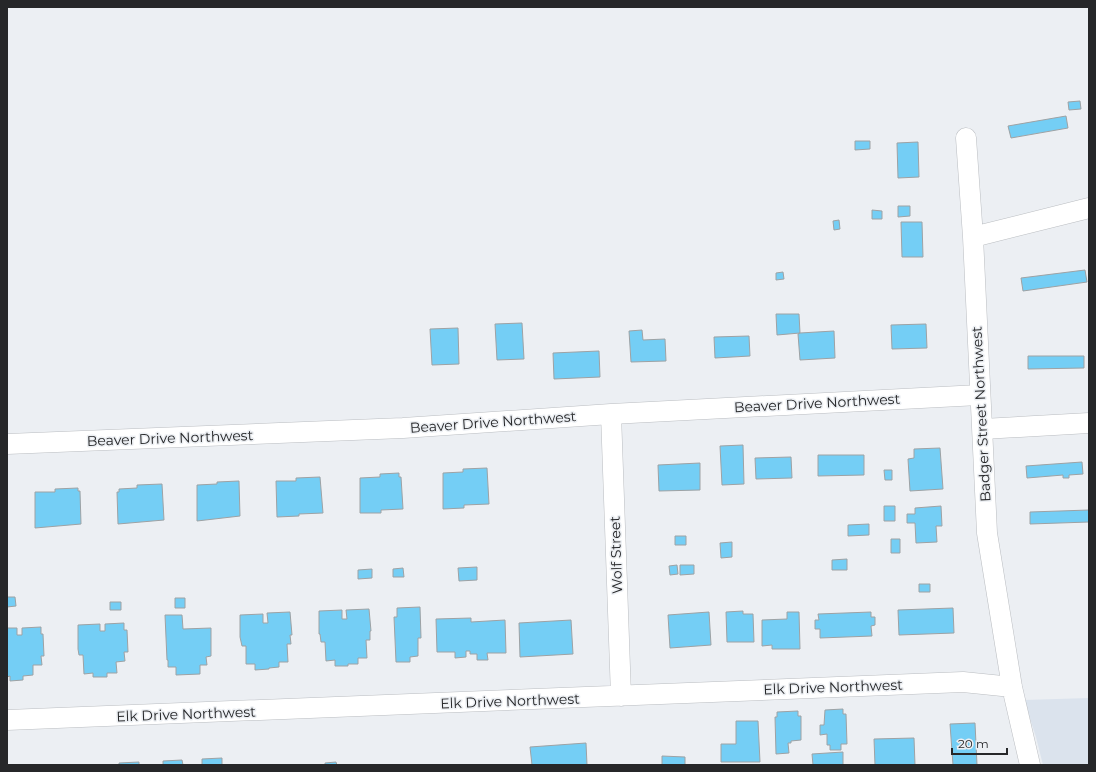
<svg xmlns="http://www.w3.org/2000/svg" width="1096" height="772" font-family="Montserrat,sans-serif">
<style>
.built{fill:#dbe3ed}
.building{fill:#74cef5;stroke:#9ea2a4}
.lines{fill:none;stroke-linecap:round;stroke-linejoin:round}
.minor-casing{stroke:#babdc1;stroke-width:21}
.minor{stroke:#fff;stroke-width:20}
.labels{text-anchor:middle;stroke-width:3;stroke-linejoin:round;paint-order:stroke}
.street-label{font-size:14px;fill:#262729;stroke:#eceff3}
</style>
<rect width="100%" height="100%" fill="#eceff3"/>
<path class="built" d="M 1089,698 L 1089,765 L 1043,765 L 1036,737 L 1024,700 Z"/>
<path class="building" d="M 1080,101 L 1081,109 L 1069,110 L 1068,102 Z
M 1066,116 L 1068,128 L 1011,138 L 1008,126 Z
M 855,141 L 870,141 L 870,149 L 855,150 Z
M 918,142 L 919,177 L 898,178 L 897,143 Z
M 898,206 L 910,206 L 910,216 L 898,217 Z
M 872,210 L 882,211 L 882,219 L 872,219 Z
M 839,220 L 840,229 L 834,230 L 833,221 Z
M 901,222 L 922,222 L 923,257 L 902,257 Z
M 1085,270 L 1087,282 L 1023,291 L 1021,278 Z
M 783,272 L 784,279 L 776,280 L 776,273 Z
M 776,314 L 799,314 L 800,333 L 777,335 Z
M 522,323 L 524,359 L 497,360 L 495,324 Z
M 926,324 L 927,348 L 892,349 L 891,325 Z
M 458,328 L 459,364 L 432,365 L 430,329 Z
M 642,330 L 643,340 L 665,339 L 666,361 L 631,362 L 629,331 Z
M 834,331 L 835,358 L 800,360 L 798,334 L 800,333 Z
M 749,336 L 750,356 L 715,358 L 714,337 Z
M 599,351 L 600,377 L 554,379 L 553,353 Z
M 1028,356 L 1084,356 L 1084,368 L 1028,369 Z
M 743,445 L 744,484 L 722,485 L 720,446 Z
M 940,448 L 943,489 L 910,491 L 908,459 L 914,458 L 914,449 Z
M 818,455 L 864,455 L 864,475 L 818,476 Z
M 791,457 L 792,478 L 756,479 L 755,458 Z
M 1082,462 L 1083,474 L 1069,475 L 1069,478 L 1063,478 L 1063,475 L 1027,478 L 1026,466 Z
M 700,463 L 700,490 L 659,491 L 658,465 Z
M 487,468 L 489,504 L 464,505 L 464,508 L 443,509 L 443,473 L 463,472 L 463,469 Z
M 884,470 L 892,470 L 892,480 L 885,480 Z
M 399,473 L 399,477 L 401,477 L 403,509 L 381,510 L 381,513 L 360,513 L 360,478 L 380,477 L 380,474 Z
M 320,477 L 323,513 L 299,514 L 299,516 L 277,517 L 276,481 L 296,481 L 296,478 Z
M 239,481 L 240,516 L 197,521 L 197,485 L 217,484 L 217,482 Z
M 162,484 L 164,520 L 118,524 L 117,492 L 119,492 L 119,489 L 137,488 L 137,485 Z
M 78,488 L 78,491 L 80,491 L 81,524 L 35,528 L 35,492 L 55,492 L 55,489 Z
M 884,506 L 895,506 L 895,521 L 884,521 Z
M 941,506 L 942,526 L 936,526 L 937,542 L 916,543 L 915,523 L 907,523 L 907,514 L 915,514 L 915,508 Z
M 1089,510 L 1089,522 L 1030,524 L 1030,512 Z
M 869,524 L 869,535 L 848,536 L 848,525 Z
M 675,536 L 686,536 L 686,545 L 675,545 Z
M 891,539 L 900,539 L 900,553 L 891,553 Z
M 732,542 L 732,557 L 721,558 L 720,543 Z
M 847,559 L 847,570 L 832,570 L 832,560 Z
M 677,565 L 678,574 L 670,575 L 669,566 Z
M 680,565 L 694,565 L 694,574 L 680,575 Z
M 477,567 L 477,580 L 459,581 L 458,568 Z
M 403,568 L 404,577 L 393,577 L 393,569 Z
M 372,569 L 372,578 L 358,579 L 358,570 Z
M 919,584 L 930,584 L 930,592 L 919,592 Z
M 7,597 L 15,597 L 16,606 L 7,607 Z
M 175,598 L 185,598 L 185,608 L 175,608 Z
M 110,602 L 121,602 L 121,610 L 110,610 Z
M 420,607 L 421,638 L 418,638 L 418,656 L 410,657 L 410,662 L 396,662 L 394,617 L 397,617 L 397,608 Z
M 953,608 L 954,633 L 899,635 L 898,610 Z
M 369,609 L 371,631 L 370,631 L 370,640 L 366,640 L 367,658 L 358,658 L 358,664 L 348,664 L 348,666 L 335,666 L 335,660 L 326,661 L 325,642 L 321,642 L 320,634 L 319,634 L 319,611 L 342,610 L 342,619 L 347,619 L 346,610 Z
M 743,611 L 743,614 L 753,614 L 754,642 L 727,642 L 726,612 Z
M 290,612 L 292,635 L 290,635 L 291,644 L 287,644 L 288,662 L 279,662 L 279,667 L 269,668 L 269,669 L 255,670 L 255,664 L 246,664 L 246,646 L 242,646 L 240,637 L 240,615 L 263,614 L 263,623 L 268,623 L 267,613 Z
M 709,612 L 711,645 L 670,648 L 668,615 Z
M 787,612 L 799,612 L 800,649 L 772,649 L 772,645 L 762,646 L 762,620 L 787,619 Z
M 871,612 L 871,617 L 875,617 L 875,625 L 871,626 L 872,636 L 820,638 L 820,629 L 815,629 L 815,620 L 819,620 L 818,614 Z
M 165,615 L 182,615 L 183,629 L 211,628 L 211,656 L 206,657 L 207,665 L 200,665 L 200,674 L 176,675 L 176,667 L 168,667 L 168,660 L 167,660 Z
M 471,618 L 471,622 L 505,620 L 506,653 L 487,653 L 488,660 L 477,660 L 477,654 L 470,654 L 470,651 L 466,651 L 466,657 L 455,658 L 455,652 L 437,652 L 436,619 Z
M 571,620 L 573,654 L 520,657 L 519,623 Z
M 124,623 L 124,630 L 127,630 L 128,652 L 124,652 L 125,661 L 116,662 L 117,673 L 107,673 L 107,677 L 93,677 L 93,673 L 84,674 L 83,655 L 79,655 L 78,649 L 78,625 L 100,624 L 100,631 L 105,631 L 105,624 Z
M 41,627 L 41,634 L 43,634 L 44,656 L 41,656 L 42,665 L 33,665 L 33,675 L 23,676 L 23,680 L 10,681 L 10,676 L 7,677 L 7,628 L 17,628 L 17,635 L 22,635 L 22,628 Z
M 843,709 L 843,714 L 846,714 L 847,744 L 841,744 L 841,750 L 830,750 L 830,745 L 827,745 L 827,734 L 820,735 L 820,725 L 824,725 L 825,710 Z
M 798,711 L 798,716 L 801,716 L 801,740 L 791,741 L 791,743 L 788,743 L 789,753 L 776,754 L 775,717 L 777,717 L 777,712 Z
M 736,721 L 758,721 L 760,762 L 721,762 L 721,744 L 736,744 Z
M 975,723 L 977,765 L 953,765 L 950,724 Z
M 914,738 L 915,765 L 875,765 L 874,739 Z
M 586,743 L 587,765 L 532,765 L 530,747 Z
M 843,752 L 843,765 L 813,765 L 812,754 Z
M 662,756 L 685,757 L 685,765 L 662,765 Z
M 222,758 L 222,765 L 192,765 L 202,765 L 202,759 Z
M 182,760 L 183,765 L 163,765 L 163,761 Z
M 139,762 L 139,765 L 119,765 L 119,763 Z
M 336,762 L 337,765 L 325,765 L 325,763 Z"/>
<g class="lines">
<g class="minor-casing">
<path id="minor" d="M 966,138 L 973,237 L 987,533 L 1012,687 L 1030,765
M 973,237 L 1089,208
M 611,414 L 621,696
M 983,429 L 1089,423
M 7,444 L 403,428 L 611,414 L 979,395
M 7,720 L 963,682 L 1012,687"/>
</g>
<use href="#minor" class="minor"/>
</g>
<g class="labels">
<g class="street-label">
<text transform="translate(817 403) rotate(-3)" y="5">Beaver Drive Northwest</text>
<text transform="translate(981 414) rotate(-93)" y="5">Badger Street Northwest</text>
<text transform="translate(493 422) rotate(-4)" y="5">Beaver Drive Northwest</text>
<text transform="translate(170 438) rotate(-2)" y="5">Beaver Drive Northwest</text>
<text transform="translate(616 555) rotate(-92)" y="5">Wolf Street</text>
<text transform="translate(833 687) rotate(-2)" y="5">Elk Drive Northwest</text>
<text transform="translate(510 701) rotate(-2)" y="5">Elk Drive Northwest</text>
<text transform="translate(186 714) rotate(-2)" y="5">Elk Drive Northwest</text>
</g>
</g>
<rect width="1096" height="772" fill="none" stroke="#262729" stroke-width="16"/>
<path d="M952 748v6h55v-6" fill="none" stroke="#262729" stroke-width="2"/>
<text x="958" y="748" font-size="12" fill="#262729" stroke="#eceff3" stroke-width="3" paint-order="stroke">20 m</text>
</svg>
